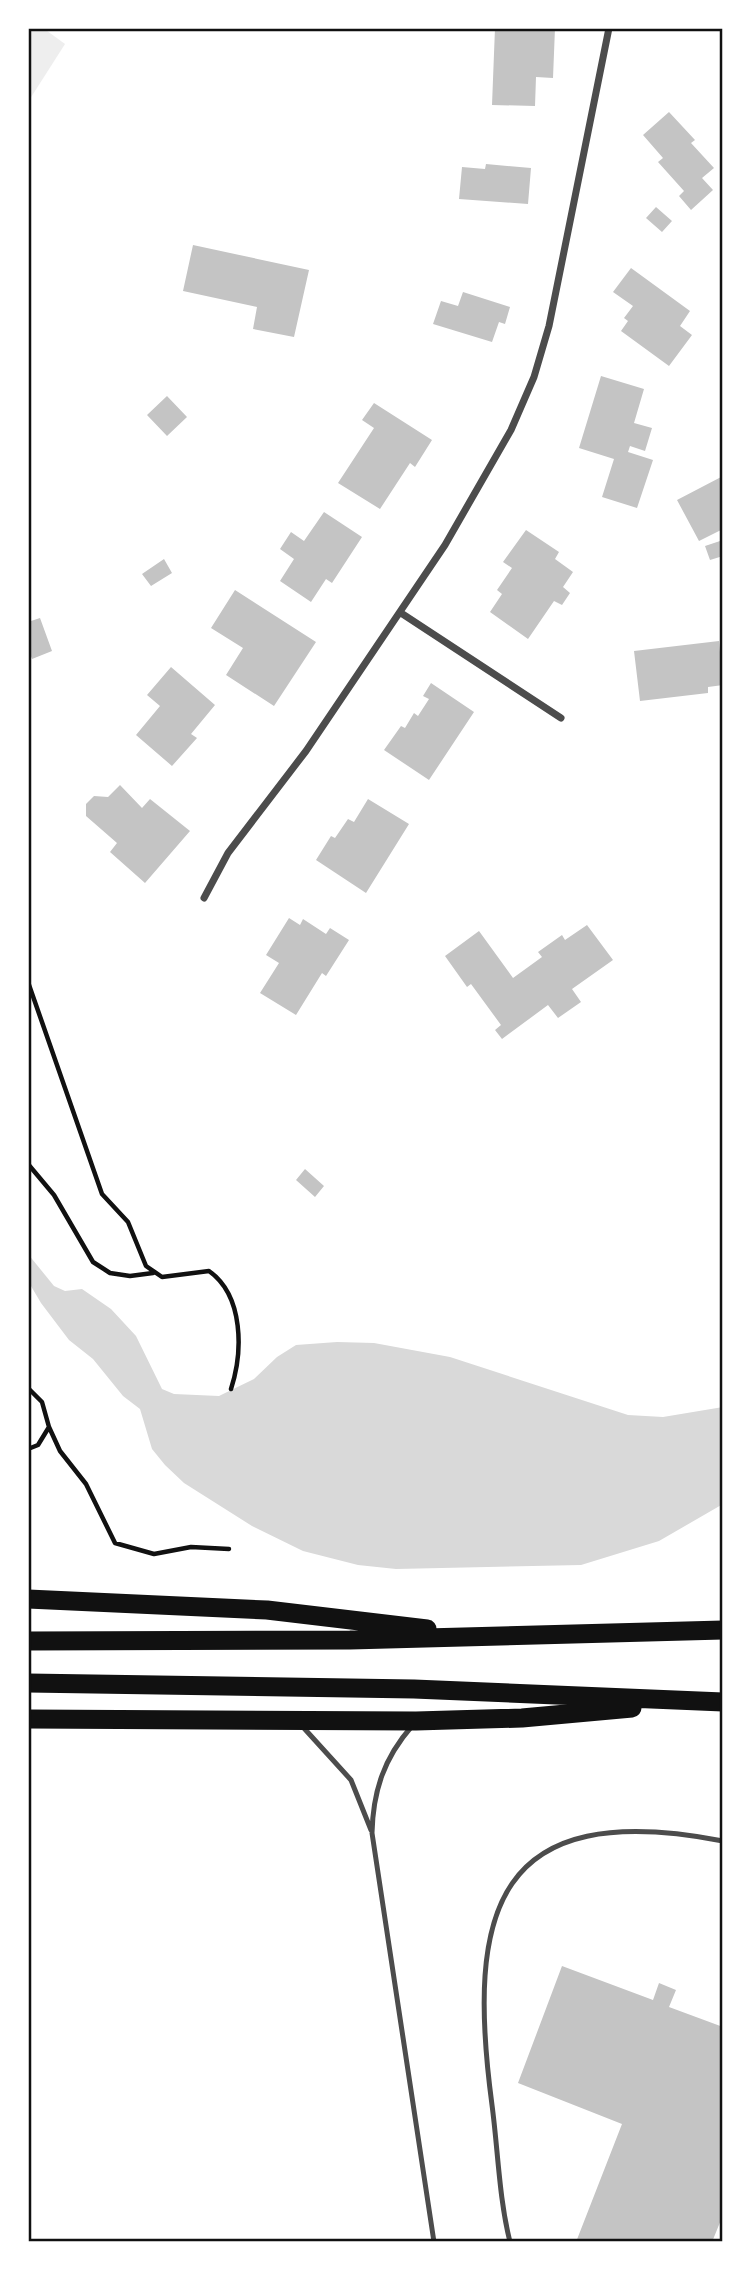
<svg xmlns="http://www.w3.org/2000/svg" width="751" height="2270" font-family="'Nunito Sans',sans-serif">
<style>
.green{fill:#eee}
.water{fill:#d9d9d9}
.building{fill:#c4c4c4}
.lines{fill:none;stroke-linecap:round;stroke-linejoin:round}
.path{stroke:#111;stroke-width:4.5}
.service{stroke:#4c4c4c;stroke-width:5}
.minor{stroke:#4c4c4c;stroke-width:7}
.trunk{stroke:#111;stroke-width:19}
.neatline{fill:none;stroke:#111;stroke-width:2.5}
</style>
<rect width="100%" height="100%" fill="#fff"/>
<path class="green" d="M 28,28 L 43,28 L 65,44 L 28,102 Z"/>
<path class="water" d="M 28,1254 L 54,1286 L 65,1291 L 82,1289 L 111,1309 L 136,1336 L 162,1389 L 174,1394 L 219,1396 L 254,1379 L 277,1357 L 296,1345 L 337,1342 L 374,1343 L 450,1357 L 628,1415 L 663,1417 L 723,1407 L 723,1504 L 659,1541 L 581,1565 L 396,1569 L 358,1565 L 303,1551 L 252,1526 L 184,1483 L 165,1465 L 152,1449 L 140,1409 L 123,1396 L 93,1359 L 69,1340 L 41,1303 L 28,1281 Z"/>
<path class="building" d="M 495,28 L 555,28 L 553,78 L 536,77 L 535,106 L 492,105 Z
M 669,112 L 695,140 L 691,143 L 714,168 L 702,178 L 713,190 L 691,210 L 679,196 L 684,191 L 658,162 L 663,158 L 643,135 Z
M 486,164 L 531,168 L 528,204 L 459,199 L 462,167 L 485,169 Z
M 656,207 L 672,221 L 662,232 L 646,218 Z
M 193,245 L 309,270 L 294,337 L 253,329 L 257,307 L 183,291 Z
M 631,268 L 690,311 L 680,326 L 692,335 L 669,366 L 621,331 L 628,321 L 624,318 L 633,306 L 613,292 Z
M 463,292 L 510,307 L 505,324 L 499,322 L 492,342 L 433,324 L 441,301 L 458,306 Z
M 601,376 L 644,389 L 634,423 L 652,428 L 645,451 L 630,446 L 628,452 L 653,460 L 637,508 L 602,497 L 614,459 L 579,448 Z
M 167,396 L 187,417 L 167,436 L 147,415 Z
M 374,403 L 432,440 L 415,467 L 410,463 L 380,509 L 338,483 L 374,428 L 362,420 Z
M 723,476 L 723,529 L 699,541 L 677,500 Z
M 324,512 L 362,537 L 332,583 L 326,579 L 311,602 L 280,581 L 294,559 L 280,549 L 291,532 L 304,541 Z
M 526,530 L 559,552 L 555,559 L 573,572 L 563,587 L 570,593 L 562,605 L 554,601 L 528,639 L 490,612 L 502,594 L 497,590 L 512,568 L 503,562 Z
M 723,540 L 723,556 L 710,560 L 705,546 Z
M 164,559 L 172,573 L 151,586 L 142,574 Z
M 235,590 L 316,642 L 274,706 L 226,675 L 243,648 L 211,628 Z
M 40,618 L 52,651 L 32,659 L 28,649 L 28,622 Z
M 719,641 L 723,685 L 708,687 L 708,693 L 640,701 L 634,651 Z
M 171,667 L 215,705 L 191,734 L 197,738 L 172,766 L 136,735 L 160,706 L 147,695 Z
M 431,683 L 474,712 L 429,780 L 384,750 L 401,726 L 405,728 L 414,713 L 418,716 L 429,699 L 423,696 Z
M 120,785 L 142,808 L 150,799 L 190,831 L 145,883 L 110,852 L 117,843 L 86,816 L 86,804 L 94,796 L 108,797 Z
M 368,799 L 409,824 L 366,893 L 316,860 L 331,836 L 335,838 L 348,819 L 354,822 Z
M 289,918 L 300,925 L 303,919 L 326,934 L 330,928 L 349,940 L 326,976 L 322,973 L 296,1015 L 260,993 L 279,963 L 266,955 Z
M 587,925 L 613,960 L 572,989 L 581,1002 L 558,1018 L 548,1005 L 502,1039 L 495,1030 L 501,1025 L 471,984 L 467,987 L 445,956 L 479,931 L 513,978 L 542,957 L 538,952 L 562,935 L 565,940 Z
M 305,1169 L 324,1186 L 315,1197 L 296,1180 Z
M 562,1966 L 653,2000 L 659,1983 L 676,1990 L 669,2007 L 723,2027 L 723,2215 L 712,2242 L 576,2242 L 622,2124 L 518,2083 Z"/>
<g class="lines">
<path class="path" d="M 28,982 L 102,1194 L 128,1222 L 146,1266 L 162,1277 L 209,1271 C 244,1296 243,1352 231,1389
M 28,1164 L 54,1195 L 93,1262 L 110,1273 L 130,1276 L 153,1273
M 28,1388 L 42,1402 L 49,1427 L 38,1445 L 28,1449
M 49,1427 L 60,1451 L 86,1484 L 115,1543 L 154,1554 L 191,1547 L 229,1549"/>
<path class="service" d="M 302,1726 L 351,1780 L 371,1830
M 412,1726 C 384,1758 373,1791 372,1833 L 434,2242
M 510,2242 C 499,2198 498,2150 492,2105 C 466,1910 495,1797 723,1841"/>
<path class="minor" d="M 401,613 L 561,718
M 204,898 L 228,853 L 306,751 L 445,545 L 511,430 L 534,377 L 549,326 L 609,28"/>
<path class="trunk" d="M 28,1599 L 267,1610 L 427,1629
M 28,1641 L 350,1640 L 723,1630
M 28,1683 L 414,1689 L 723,1702
M 28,1719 L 416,1721 L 522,1718 L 632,1708"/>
</g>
<rect width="751" height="2270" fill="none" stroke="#ffffff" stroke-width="60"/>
<rect x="30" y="30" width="691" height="2210" class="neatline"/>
</svg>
